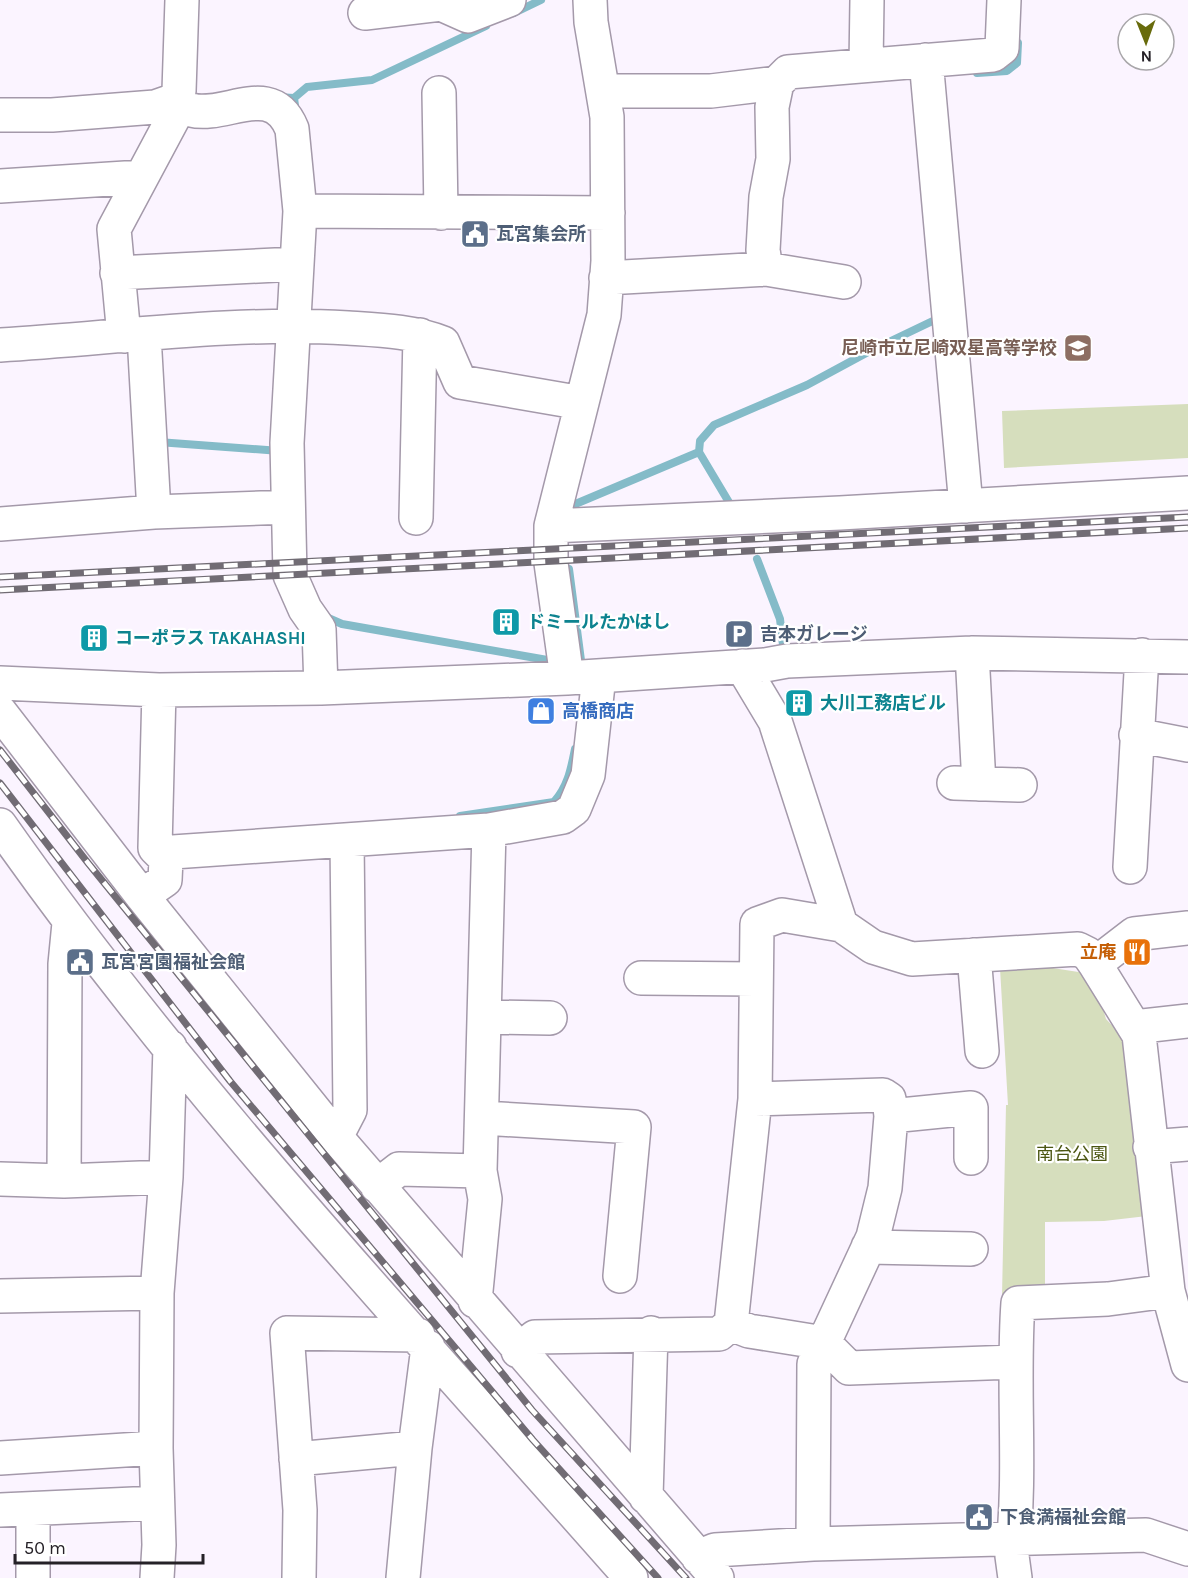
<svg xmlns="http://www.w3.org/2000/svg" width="1188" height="1578" font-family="Karla,'Noto Sans JP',sans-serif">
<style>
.green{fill:#d6debd}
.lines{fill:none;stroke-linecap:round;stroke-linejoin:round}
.stream{stroke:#84bbc8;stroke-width:8}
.minor-casing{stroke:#a499aa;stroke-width:36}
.minor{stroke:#fff;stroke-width:33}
.rail-casing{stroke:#716c74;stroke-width:7}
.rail{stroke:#fff;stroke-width:4.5;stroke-dasharray:14;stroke-linecap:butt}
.labels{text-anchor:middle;stroke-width:4.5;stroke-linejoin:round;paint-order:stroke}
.service-label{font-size:18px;font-weight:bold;fill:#4e5e75;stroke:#fff;text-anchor:start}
.education-label{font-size:18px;font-weight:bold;fill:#785e54;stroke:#fff;text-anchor:end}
.culture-label{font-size:18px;font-weight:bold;fill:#0d838f;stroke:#fff;text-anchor:start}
.shop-label{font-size:18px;font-weight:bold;fill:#366cbe;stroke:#fff;text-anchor:start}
.food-label{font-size:18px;font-weight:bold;fill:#c56008;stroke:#fff;text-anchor:end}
.park-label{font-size:18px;fill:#4b5612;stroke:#fff}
</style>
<rect width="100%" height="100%" fill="#fbf4ff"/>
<path class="green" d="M 1188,404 L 1188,458 L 1004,468 L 1002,411 Z
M 1046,967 L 1085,973 L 1098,992 L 1106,1019 L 1125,1039 L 1147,1216 L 1104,1221 L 1045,1222 L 1045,1295 L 1002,1296 L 1006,1105 L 1008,1105 L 1000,968 Z"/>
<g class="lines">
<path class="stream" d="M 514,13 L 541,0
M 977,73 L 1007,71 L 1017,63 L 1018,43
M 277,97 L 294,98 L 296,113
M 294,98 L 307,87 L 372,80 L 486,26
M 158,442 L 280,451
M 699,452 L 733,509
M 571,514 L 573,505 L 699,452 L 700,441 L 714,425 L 807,385 L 870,351 L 941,317
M 757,559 L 780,619 L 783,645
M 569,569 L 582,668
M 326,617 L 342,624 L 553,661
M 460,816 L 554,802 C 568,786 571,769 575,749"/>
<g class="minor-casing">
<path id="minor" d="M 365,13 L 441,4 L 468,16 L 509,0
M 926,60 L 966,506
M 866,65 L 867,0
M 604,91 L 711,91 L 777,83
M 439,93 L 441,213
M 175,100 C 180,104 185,109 191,110 C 226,119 272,79 292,129 L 300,211 L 287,443 L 290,575 L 305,609 L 319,629 L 321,688
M 0,115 L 52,115 L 155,107 L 175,100 L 179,91 L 182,0
M 0,186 L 141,177
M 300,211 L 608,213
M 766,269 L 763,250 L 766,197 L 773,159 L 772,107 L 777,83 L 788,72 L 993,55 L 1002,48 L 1004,0
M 117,273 L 296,264
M 606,278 L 766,269 L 844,282
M 124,336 L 114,229 L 177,111 L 175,100
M 0,345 C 116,338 232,321 348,328 C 380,330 413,331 443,343 L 460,382 L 582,403
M 154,512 L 288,507
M 416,518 L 420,335
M 0,524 L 154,512 L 144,335
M 551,526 L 840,513 L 1188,493
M 972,653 L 979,784
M 742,666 L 775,721 L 841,925 L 873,947 L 912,959 L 1078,949 L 1088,954 L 1095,964 L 1139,1035 L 1168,1291 L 1188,1365
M 567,678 L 551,563 L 551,526 L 604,315 L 608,261 L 607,117 L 591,22 L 590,0
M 0,683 L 159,690 L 321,688 L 567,678 L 765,665 L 787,661 L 972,653 L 1188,657
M 159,690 L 155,848 L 166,859
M 0,712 L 142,896 L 336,1137 L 717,1578
M 1136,735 L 1188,745
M 954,783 L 1020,785
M 0,825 C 188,1093 415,1332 631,1578
M 1130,867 L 1142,655
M 142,896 L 165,880 L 166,859 L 173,852 L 489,830 L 563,817 L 574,809 L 588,775 L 599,676
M 974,955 L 982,1051
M 1095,964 L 1134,934 L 1188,928
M 641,978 L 755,979
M 485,1017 L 550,1018
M 1134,1027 L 1188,1021
M 755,1099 L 883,1095 L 889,1099 L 891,1116 L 885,1188 L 873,1237 L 814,1364 L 813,1544
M 891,1116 L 971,1108 L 971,1158
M 483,1118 L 634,1127 L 620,1276
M 336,1137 L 350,1110 L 347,840
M 1150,1147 L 1188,1144
M 0,1179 L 64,1181 L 166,1177
M 64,1181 L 65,964 L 69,923
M 377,1186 L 399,1169 L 480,1171
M 868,1247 L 971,1249
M 0,1296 L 157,1293
M 475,1301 L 485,1199 L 480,1171 L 489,830
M 731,1324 L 755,1099 L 757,924 L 782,915 L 841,925
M 518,1351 L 535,1337 L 719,1334 L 731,1324 L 749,1331 L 824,1343 L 849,1368 L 1014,1362
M 0,1458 L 156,1448
M 296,1459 L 415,1448
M 646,1497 L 651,1333
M 0,1510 L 156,1503
M 698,1557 L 715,1550 L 813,1544 L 1146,1535 L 1188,1549
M 33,1578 L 33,1509
M 157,1578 L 159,1545 L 156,1448 L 157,1293 L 166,1177 L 170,1047
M 299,1578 L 300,1510 L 287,1333 L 418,1335
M 403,1578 L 415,1448 L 428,1347
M 1015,1578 L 1012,1556 C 1022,1472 1012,1387 1018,1303 L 1108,1299 L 1168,1291"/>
</g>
<use href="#minor" class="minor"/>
<g class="rail-casing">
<path id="rail" d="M 0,577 L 1188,517
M 0,590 L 1188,528
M 0,750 L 88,863 L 532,1410 L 686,1578
M 0,783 L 230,1081 L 533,1440 L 658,1578"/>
</g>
<use href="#rail" class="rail"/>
</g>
<defs>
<g id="civic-square" transform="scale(1.5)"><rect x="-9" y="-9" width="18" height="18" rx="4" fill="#5c6f8a" stroke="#fff"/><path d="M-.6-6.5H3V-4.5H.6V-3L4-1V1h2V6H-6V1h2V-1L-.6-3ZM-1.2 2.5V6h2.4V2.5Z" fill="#fff"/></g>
<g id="school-square" transform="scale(1.5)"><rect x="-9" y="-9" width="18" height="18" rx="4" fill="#8d6e63" stroke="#fff"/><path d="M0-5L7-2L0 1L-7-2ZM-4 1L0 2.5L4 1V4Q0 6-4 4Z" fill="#fff"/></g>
<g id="building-square" transform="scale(1.5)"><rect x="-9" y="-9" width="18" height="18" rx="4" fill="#0f9aa8" stroke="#fff"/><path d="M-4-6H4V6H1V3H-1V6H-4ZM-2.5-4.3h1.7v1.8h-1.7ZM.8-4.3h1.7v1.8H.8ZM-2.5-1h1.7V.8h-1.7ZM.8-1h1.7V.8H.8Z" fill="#fff"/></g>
<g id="parking-square" transform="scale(1.5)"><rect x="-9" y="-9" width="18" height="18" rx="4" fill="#5c6f8a" stroke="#fff"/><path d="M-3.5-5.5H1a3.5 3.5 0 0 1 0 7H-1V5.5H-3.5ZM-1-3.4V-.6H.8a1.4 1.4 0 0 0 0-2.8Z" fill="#fff"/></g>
<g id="shop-square" transform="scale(1.5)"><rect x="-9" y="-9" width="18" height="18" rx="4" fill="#3f7fe0" stroke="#fff"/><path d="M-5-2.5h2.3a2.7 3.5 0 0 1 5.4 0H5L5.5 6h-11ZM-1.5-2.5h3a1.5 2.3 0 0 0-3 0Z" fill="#fff"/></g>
<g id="restaurant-square" transform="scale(1.5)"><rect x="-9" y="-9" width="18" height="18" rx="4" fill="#e8710a" stroke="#fff"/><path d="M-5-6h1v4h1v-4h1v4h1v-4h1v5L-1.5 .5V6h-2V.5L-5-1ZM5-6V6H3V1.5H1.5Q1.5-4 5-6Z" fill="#fff"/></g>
</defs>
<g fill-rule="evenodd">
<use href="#civic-square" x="475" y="234"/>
<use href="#school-square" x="1078" y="348"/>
<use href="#building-square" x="506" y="622"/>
<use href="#parking-square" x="739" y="634"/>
<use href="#building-square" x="94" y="638"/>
<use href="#building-square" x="799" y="703"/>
<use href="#shop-square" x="541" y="711"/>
<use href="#restaurant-square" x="1137" y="952"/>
<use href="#civic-square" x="80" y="962"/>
<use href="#civic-square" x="979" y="1517"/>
</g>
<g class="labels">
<g class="service-label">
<text x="496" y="240">瓦宮集会所</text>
<text x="760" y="640">吉本ガレージ</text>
<text x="101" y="968">瓦宮宮園福祉会館</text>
<text x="1000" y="1523">下食満福祉会館</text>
</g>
<g class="education-label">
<text x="1057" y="354">尼崎市立尼崎双星高等学校</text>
</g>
<g class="culture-label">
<text x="527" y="628">ドミールたかはし</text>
<text x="115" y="644">コーポラス TAKAHASHI</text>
<text x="820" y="709">大川工務店ビル</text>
</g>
<g class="shop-label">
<text x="562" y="717">高橋商店</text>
</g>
<g class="food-label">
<text x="1116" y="958">立庵</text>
</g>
<g class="park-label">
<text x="1072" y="1160">南台公園</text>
</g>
</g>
<g transform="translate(1146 42) rotate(179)"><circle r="28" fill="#ffffff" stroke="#a8a6a9" stroke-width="1.5"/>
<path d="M0-4.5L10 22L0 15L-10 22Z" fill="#686b0c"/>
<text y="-9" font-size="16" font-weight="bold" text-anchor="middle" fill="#252127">N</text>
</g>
<path d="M15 1554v9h188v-9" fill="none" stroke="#252127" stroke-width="3"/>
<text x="24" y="1554" font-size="18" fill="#252127" stroke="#ffffff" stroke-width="4.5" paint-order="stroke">50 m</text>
</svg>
